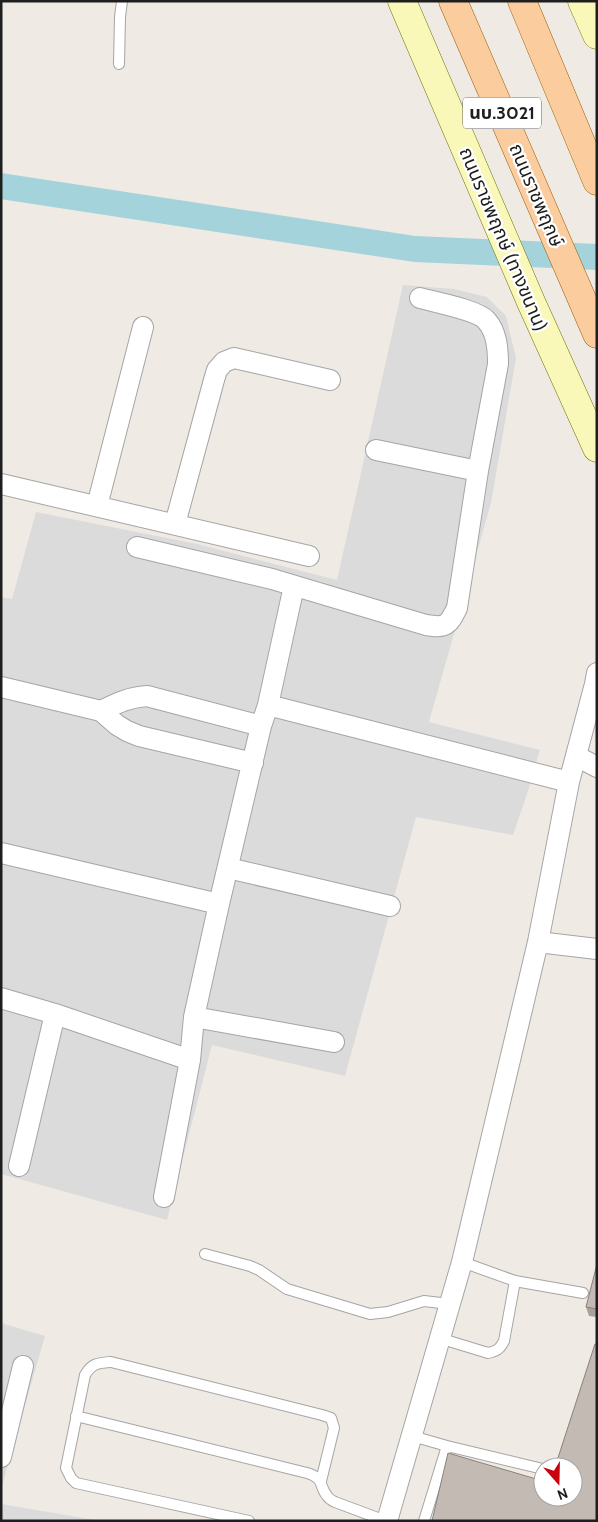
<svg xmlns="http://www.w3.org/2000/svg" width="598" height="1522" font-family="Cabin,'Noto Sans Thai',sans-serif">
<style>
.residential{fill:#dcdbdb}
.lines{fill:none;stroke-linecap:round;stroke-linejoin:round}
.canal{stroke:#a4d3dc;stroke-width:26}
.lane-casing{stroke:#a5a5a5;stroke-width:12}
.street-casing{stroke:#a5a5a5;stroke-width:22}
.secondary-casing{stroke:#6f7406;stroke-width:29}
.primary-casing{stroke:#975c01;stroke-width:29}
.lane{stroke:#fff;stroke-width:10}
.street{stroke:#fff;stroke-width:20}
.secondary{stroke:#f9f8b8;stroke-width:28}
.primary{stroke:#fbcc9d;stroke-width:28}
.wall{fill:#a8a09a}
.building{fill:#c3bab3;stroke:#88827d}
.labels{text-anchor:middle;stroke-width:4.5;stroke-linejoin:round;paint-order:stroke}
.shield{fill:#fff;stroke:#626262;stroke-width:1}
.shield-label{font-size:18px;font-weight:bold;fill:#1e1e1e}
.street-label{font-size:19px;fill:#1e1e1e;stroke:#fff}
</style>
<rect width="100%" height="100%" fill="#efebe4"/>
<path class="residential" d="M 403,285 L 454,289 L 487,297 L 506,316 L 516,358 L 491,503 L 429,722 L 540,750 L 527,794 L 513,835 L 416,817 L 345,1076 L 212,1045 L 167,1220 L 1,1174 L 1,597 L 12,599 L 36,512 L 197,544 L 337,580 Z
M 1,1323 L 45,1336 L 1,1489 Z
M 1,1504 L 101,1521 L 1,1521 Z"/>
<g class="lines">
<path class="canal" d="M 1,186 L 415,249 L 597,257"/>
<g class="lane-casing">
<path id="lane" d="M 119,64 L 120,17 L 122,1
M 205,1254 L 250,1266 L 259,1270 L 287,1289 L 370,1314 L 388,1312 L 424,1301 L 449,1304
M 462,1262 L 515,1281 L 583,1293
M 439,1338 L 488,1353 C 497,1351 500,1349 504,1341 L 515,1281
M 76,1416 L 307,1473 C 326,1479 318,1486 328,1497 C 330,1500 333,1501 335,1502 L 386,1521
M 412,1436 L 447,1446 L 543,1469
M 249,1521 L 76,1483 L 71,1478 L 66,1468 L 85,1375 C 92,1363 98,1363 111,1362 L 322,1415 L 331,1418 L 334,1428 L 321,1481
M 424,1521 L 447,1446"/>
</g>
<g class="street-casing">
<path id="street" d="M 376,450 L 478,471
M 1,484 L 309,556
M 97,506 L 143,327
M 175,524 L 214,380 L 217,370 L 224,362 L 234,358 L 330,380
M 137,547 L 272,579 L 426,625 C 446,628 448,626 457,608 L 478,471 L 498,364 C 498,349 497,332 486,320 C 477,310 434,302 420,298
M 1,687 L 101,711 L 117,725 L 127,731 L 139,736 L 253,763
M 268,705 L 569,782
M 101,711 C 117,703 130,697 147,696 L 261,726
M 576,756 L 597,767
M 1,853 L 219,904
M 228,868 L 390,906
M 538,942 L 597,949
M 1,998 L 55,1014 L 190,1060
M 194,1017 L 334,1042
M 19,1166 L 55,1014
M 164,1197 L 190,1060 L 194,1017 L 219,904 L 261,726 L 268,705 L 294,586
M 1,1457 L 23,1366
M 387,1521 L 462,1262 L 538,942 L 569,782 L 595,684 L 597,673"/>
</g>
<g class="secondary-casing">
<path id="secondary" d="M 402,1 L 531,302 L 597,448
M 582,1 L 597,35"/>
</g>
<g class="primary-casing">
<path id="primary" d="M 453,1 L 597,334
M 522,1 L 597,181"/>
</g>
<use href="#lane" class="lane"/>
<use href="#street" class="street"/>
<use href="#secondary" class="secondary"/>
<use href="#primary" class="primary"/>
</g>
<path class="wall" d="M 597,1264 L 597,1317 L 589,1316 L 586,1307 Z"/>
<path class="building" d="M 597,1264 L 597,1309 L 586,1307 Z
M 595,1344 L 597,1344 L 597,1521 L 432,1521 L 448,1453 L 543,1481 L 543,1497 L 573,1497 L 573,1467 L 555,1467 Z"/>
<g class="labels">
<rect class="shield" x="463" y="97.5" width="78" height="31" rx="4"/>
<g class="shield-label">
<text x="502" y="119">นบ.3021</text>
</g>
<g class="street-label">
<text transform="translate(537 195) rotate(67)" y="7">ถนนราชพฤกษ์</text>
<text transform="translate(504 239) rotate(67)" y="7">ถนนราชพฤกษ์ (ทางขนาน)</text>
</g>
</g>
<rect width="598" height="1522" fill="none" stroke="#1e1e1e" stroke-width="5"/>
<g transform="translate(558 1482) rotate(160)"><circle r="24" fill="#ffffff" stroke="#a5a5a5"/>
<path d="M0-4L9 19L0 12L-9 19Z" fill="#ca020e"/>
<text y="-8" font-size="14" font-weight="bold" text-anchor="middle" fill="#1e1e1e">N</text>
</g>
</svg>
